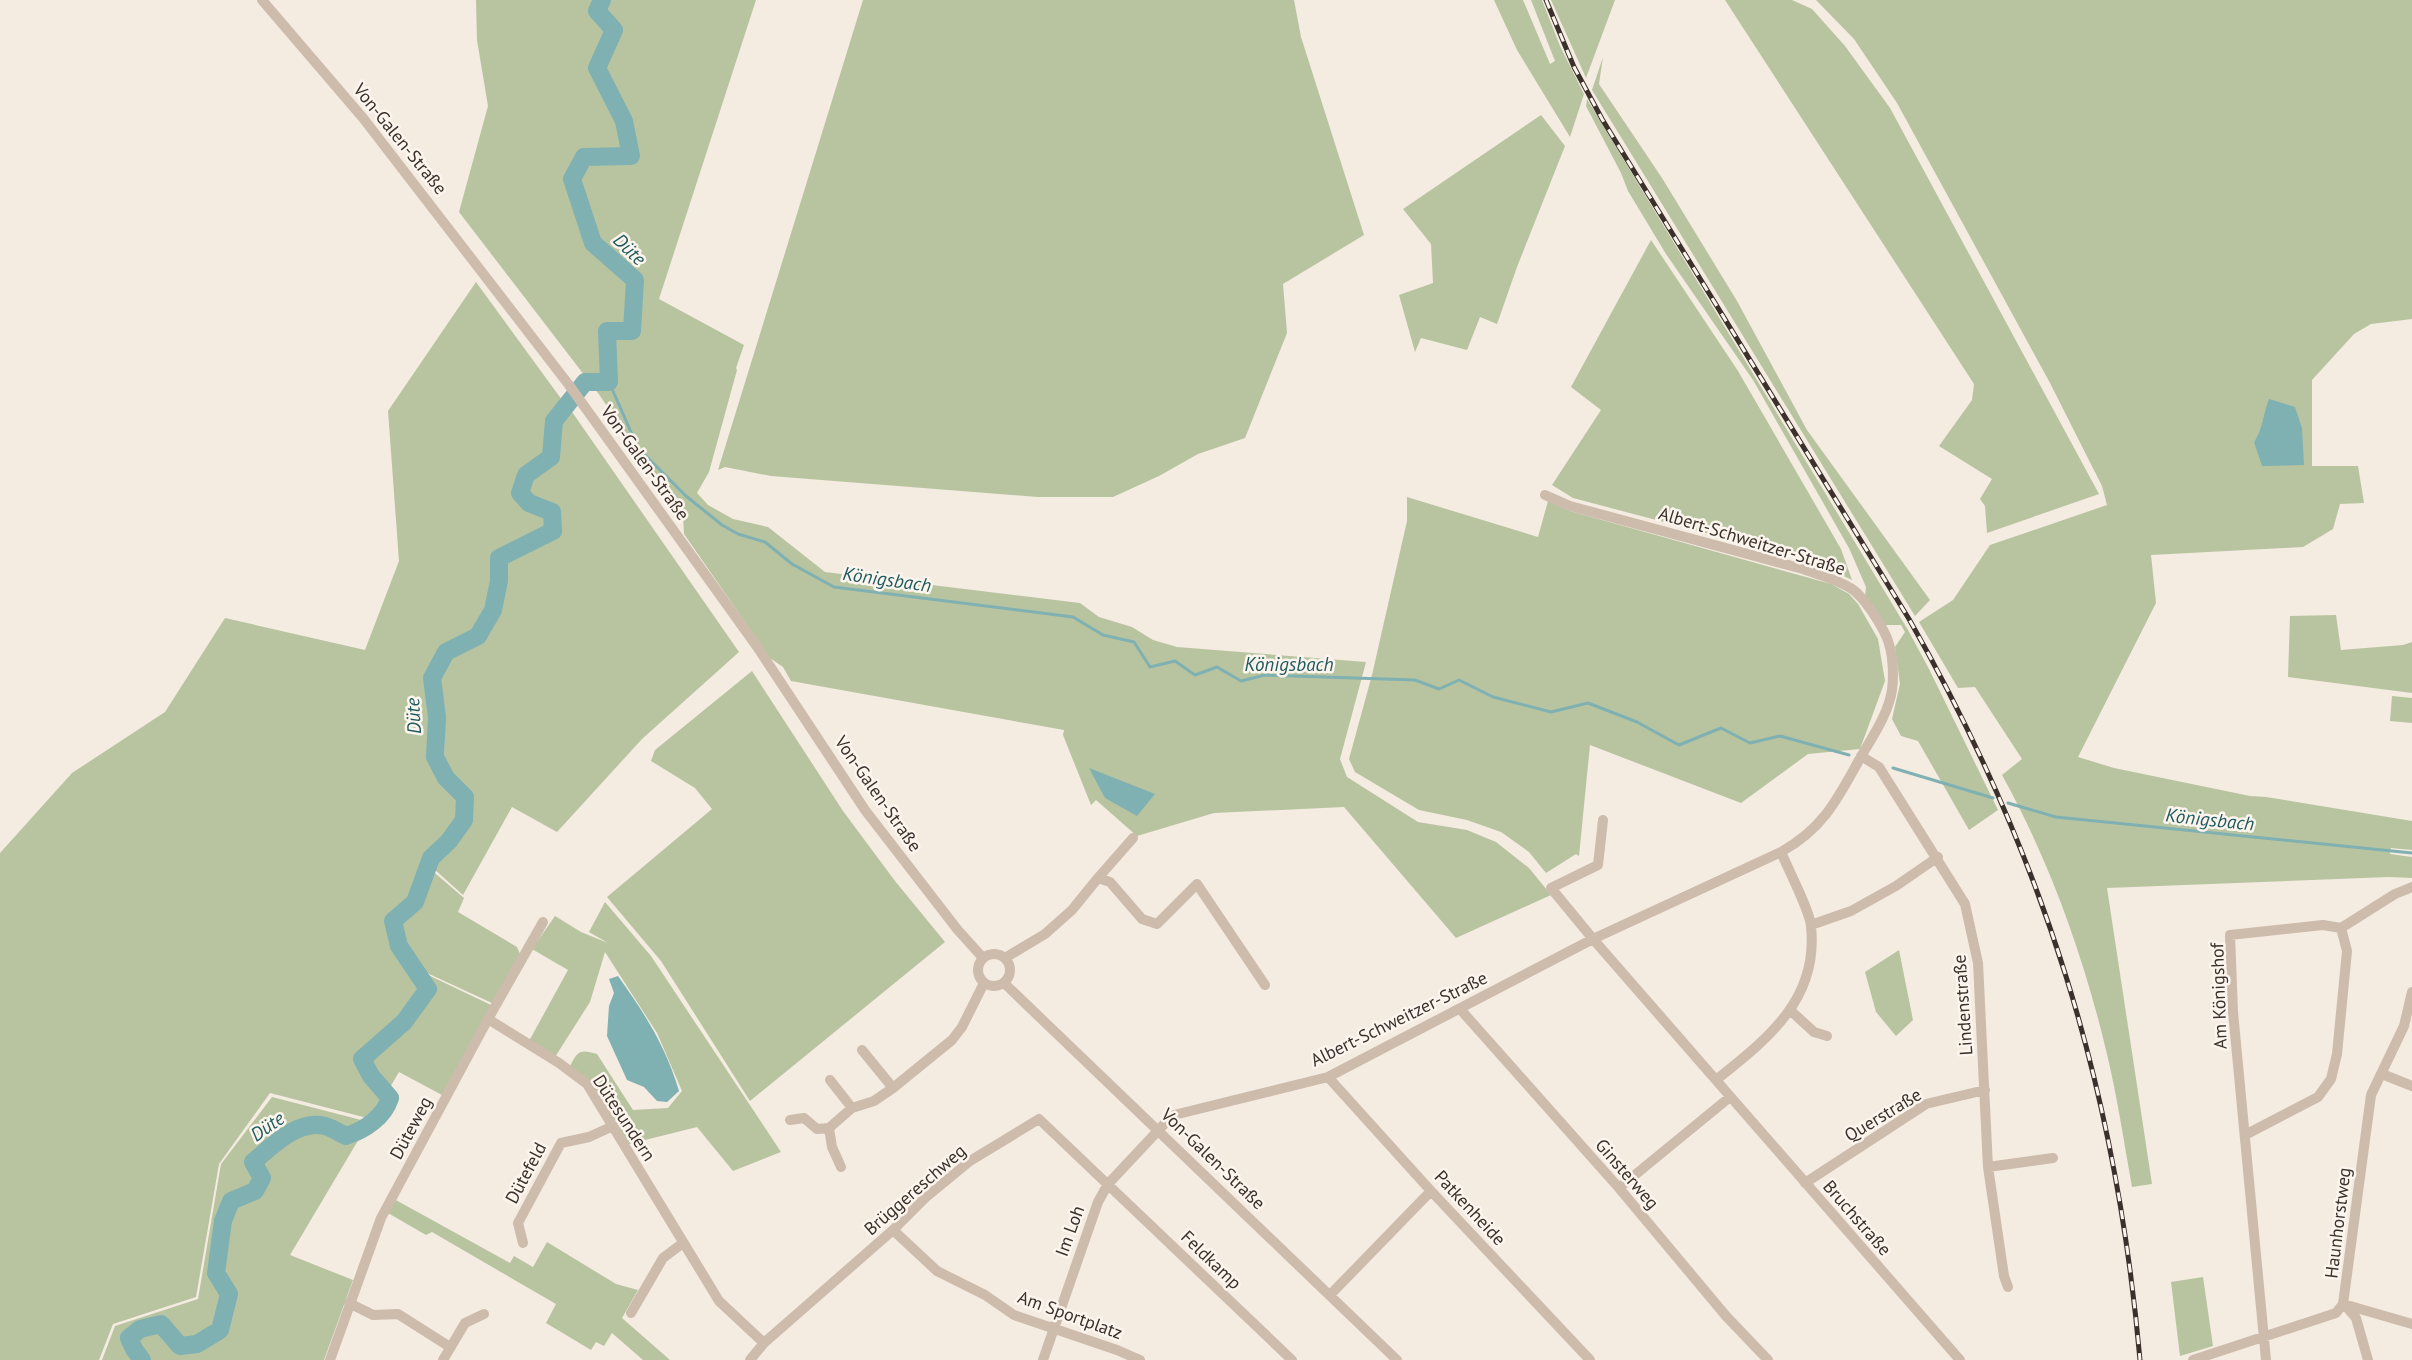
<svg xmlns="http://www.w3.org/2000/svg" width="2412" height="1360" font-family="'PT Sans',sans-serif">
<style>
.green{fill:#b8c4a0;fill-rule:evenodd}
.water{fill:#7fb0b2}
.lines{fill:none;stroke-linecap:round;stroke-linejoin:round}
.stream{stroke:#7fb0b2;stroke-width:3}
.river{stroke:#7fb0b2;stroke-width:18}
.minor{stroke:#cdbbac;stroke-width:10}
.rail-casing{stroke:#3b302b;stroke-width:5}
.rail{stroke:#fbf5ee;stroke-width:3;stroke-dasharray:9;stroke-linecap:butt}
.labels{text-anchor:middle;stroke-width:5;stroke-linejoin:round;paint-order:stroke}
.street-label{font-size:18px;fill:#3b302b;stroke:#fbf5ee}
.water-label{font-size:19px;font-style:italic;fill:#1f5a5e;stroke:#fbf5ee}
</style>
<rect width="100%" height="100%" fill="#f4ebe1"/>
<path class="green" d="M 476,0 L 756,0 L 659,299 L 744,345 L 736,368 L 737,370 L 709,472 L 697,493 L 708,505 L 733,519 L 768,527 L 825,572 L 1080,603 L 1099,617 L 1132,627 L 1153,640 L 1177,647 L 1366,662 L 1340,759 L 1347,777 L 1418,822 L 1467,830 L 1496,842 L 1529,868 L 1551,895 L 1456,938 L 1344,807 L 1214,813 L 1137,836 L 1096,800 L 1091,805 L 1063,735 L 1064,730 L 791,681 L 783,667 L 770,658 L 684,534 L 683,516 L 598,393 L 459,212 L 488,106 L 477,40 Z
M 863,0 L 1294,0 L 1301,37 L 1364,235 L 1283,284 L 1287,333 L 1245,438 L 1198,454 L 1159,476 L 1113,497 L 1038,497 L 771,476 L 725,467 L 718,470 Z
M 1494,0 L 1523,0 L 1550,64 L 1555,61 L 1531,0 L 1542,0 L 1560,46 L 1584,94 L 1570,137 L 1517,50 Z
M 1551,0 L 1615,0 L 1586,78 Z
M 1725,0 L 1792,0 L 1812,9 L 1845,46 L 1890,108 L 2099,494 L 1987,533 L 1985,506 L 1980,499 L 1992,479 L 1939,446 L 1972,400 L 1974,384 Z
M 1816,0 L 2412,0 L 2412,319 L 2371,324 L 2354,334 L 2312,380 L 2312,466 L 2358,466 L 2364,503 L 2340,504 L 2333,529 L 2303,547 L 2151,555 L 2156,603 L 2078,757 L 2114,768 L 2250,796 L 2266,797 L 2412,821 L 2412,850 L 2391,848 L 2390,854 L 2412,857 L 2412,878 L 2389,877 L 2107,888 L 2152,1184 L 2132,1187 C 2124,1142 2117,1095 2106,1050 C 2083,954 2049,860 2002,775 L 2022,759 L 1975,687 L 1958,688 L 1919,622 L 1953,600 L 1990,545 L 2107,505 L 2102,486 L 2050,383 L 1897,103 L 1854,39 ZM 2302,428 L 2302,438 L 2254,442 L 2262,431 Z
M 1603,57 L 1599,84 L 1662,178 L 1737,301 L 1807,430 L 1930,600 L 1915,616 L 1592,90 Z
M 1587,99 L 1908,630 L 1929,669 L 1998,810 L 1969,830 L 1918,741 L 1901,736 L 1892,719 L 1900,684 L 1895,647 L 1905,632 L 1901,625 L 1884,625 L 1865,597 L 1866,587 L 1849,548 L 1753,380 L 1666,254 L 1628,191 L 1621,173 L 1586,106 Z
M 1541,115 L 1565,146 L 1517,267 L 1497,324 L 1480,317 L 1467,350 L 1421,338 L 1415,352 L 1399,295 L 1433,283 L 1431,244 L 1403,209 Z
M 1651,240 L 1738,371 L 1841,549 L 1852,580 L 1815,562 L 1573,498 L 1552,485 L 1601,410 L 1571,387 Z
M 476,282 L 562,400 L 548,418 L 545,455 L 521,472 L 513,495 L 524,509 L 546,516 L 547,527 L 493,555 L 488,599 L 474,631 L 442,646 L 425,677 L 431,719 L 428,756 L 439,779 L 458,797 L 459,819 L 444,840 L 425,856 L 412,899 L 389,922 L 394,948 L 422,988 L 400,1021 L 356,1057 L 366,1080 L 384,1098 L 371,1119 L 270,1093 L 219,1164 L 196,1297 L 113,1324 L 99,1360 L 0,1360 L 0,853 L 72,773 L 165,712 L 225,618 L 365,650 L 399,561 L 388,411 Z
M 570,409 L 739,652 L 642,739 L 557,832 L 512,807 L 463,895 L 433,868 C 437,850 460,842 469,825 C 473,818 471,802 472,793 L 444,765 L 445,710 L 439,674 L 451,655 L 482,641 L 499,614 L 506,581 L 505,561 L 558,536 L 557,508 L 531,498 L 525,492 L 530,478 L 555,459 L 558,421 Z
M 1407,497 L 1538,537 L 1548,501 L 1570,511 L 1831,584 L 1849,594 L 1858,604 L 1878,639 L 1885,681 L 1860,749 L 1808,754 L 1741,803 L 1590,745 L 1579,856 L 1576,854 L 1546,873 L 1529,852 L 1501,832 L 1467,820 L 1419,810 L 1355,772 L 1349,759 L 1372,675 L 1407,521 Z
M 2336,615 L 2341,650 L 2403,645 L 2412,642 L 2412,693 L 2288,677 L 2290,616 Z
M 752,671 L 843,811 L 895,881 L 945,942 L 750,1101 L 661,961 L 607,897 L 712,809 L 695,788 L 651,761 L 655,750 Z
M 2392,696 L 2412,698 L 2412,723 L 2390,721 Z
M 429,868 L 464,898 L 458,912 L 517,947 L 520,954 L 492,1003 L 414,967 L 399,946 L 393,921 L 415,902 Z
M 605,902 L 651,956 L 781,1152 L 733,1171 L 697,1127 L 629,1144 L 593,1085 L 570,1066 C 578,1051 580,1049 597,1054 L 633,1110 L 668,1108 L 682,1091 L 657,1033 L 605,952 L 590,1002 L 555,1057 L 529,1041 L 568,970 L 532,949 L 555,916 L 581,932 L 608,943 L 589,932 Z
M 1899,950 L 1913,1020 L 1896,1036 L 1876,1012 L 1865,972 Z
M 424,973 L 491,1005 L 442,1095 L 399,1072 L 389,1089 L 374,1072 L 368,1059 L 409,1026 L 434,988 Z
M 272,1097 L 369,1122 L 290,1255 L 353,1280 L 324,1360 L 102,1360 L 115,1326 L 198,1299 L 221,1164 Z
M 394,1199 L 510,1263 L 514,1256 L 533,1267 L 547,1242 L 616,1284 L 638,1290 L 622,1318 L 670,1360 L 643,1360 L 612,1333 L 604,1346 L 596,1342 L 591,1350 L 546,1323 L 556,1304 L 432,1232 L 426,1235 L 388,1213 Z
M 2203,1277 L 2213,1346 L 2180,1356 L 2171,1282 Z"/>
<path class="water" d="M 2269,399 L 2295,407 L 2302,428 L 2304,465 L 2262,466 L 2254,442 C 2263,429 2263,414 2269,399 Z
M 1089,768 L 1155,794 L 1137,816 L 1105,798 Z
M 618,976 C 645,1014 666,1047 679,1091 L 667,1102 L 657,1101 L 644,1087 L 627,1080 L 607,1036 L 609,1006 L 614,993 L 609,979 Z"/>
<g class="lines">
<path class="stream" d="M 609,382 L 638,448 L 686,496 L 722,525 L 738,534 L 765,542 L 792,564 L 834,587 L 1073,617 L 1103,635 L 1134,642 L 1150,667 L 1175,661 L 1195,675 L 1217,667 L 1241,681 L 1265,675 L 1415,680 L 1439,689 L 1459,680 L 1493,697 L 1551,712 L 1588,703 L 1637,722 L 1679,745 L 1721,728 L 1750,743 L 1780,736 L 1849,755
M 1893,768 L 1993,798
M 2008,803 L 2056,817 L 2412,853"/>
<path class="river" d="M 142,1360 L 134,1349 L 129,1338 L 140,1329 L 161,1324 L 180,1346 L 197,1344 L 220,1330 L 229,1294 L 216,1273 L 223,1221 L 231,1201 L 255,1191 L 262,1178 L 253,1162 C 272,1146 298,1119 325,1126 C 332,1128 340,1133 346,1136 C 365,1130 384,1117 390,1098 L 371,1076 L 362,1059 L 404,1022 L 428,989 L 399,946 L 393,921 L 415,902 L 431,858 L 449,841 L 464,820 L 465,797 L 446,778 L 435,757 L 437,717 L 432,678 L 446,652 L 478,636 L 493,610 L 499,581 L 499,558 L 553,531 L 552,512 L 529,503 L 520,493 L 526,475 L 551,457 L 554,421 L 585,382 L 609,382 L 607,331 L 632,331 L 635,280 L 593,243 L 572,179 L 584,157 L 631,156 L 624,121 L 597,68 L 614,30 L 597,11 L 602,0"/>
<path class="minor" d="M 262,0 L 363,118 L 569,385 L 758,648 L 865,810 L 957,929 L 983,958
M 1861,756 L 1879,767 L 1965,904 L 1978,963 L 1988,1167 L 2004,1276 L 2008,1287
M 1603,820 L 1598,865 L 1551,888 L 1593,939 L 1960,1360
M 1098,878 L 1133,838
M 1811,925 L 1851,911 L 1896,886 L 1938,857
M978 970a16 16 0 1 1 32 0a16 16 0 1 1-32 0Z
M 1005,958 L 1045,934 L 1072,910 L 1098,878 L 1110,882 L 1142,919 L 1157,924 L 1197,884 L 1265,985
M 1004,983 L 1397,1360
M 1460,1009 L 1619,1188 L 1726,1316 L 1768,1360
M 1791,1011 L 1814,1032 L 1827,1036
M 488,1019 L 559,1063 L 587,1084 L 719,1301 L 764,1343
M 862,1050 L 893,1088
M 2382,1074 L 2412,1086
M 1328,1077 L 1431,1191 L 1590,1360
M 830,1080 L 852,1108
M 1716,1080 C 1767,1039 1819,1000 1811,926 C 1810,911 1788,869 1781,852
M 790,1120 L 804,1118 L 817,1129 L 829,1128
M 2245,1135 L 2318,1097 L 2331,1079 L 2337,1054 L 2347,951 L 2341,928
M 841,1167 L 832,1147 L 829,1128 L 852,1108 L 874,1101 L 893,1088 L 952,1040 L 962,1027 L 984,983
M 1988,1167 L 2053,1158
M 1805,1183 L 1926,1104 L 1985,1090
M 1619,1188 L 1730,1097
M 893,1230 L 937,1271 L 985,1295 L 1014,1315 L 1117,1350 L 1140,1360
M 523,1243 L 518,1223 L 561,1143 L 589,1137 L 613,1126
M 1330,1295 L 1431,1191
M 349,1303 L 373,1315 L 398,1314 L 450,1347
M 2343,1304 L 2412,1324
M 2344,1304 L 2356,1318 L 2368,1360
M 631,1313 L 663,1258 L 683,1243
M 330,1360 L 381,1218 L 488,1019 L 543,922
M 443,1360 L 465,1323 L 484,1314
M 750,1360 L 764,1343 L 893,1230 L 925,1198 L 970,1161 L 1039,1119 L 1292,1360
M 1043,1360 L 1098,1202 L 1108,1184 L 1168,1120 L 1174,1115 L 1328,1077 L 1593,939 L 1781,852 C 1822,829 1836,802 1858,762 C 1870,740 1888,716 1892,690 C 1894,674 1893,653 1887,638 C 1881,624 1864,597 1852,589 C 1837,579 1819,575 1803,569 L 1570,506 L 1545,495
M 2193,1360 L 2336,1313 L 2343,1304 L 2371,1095 L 2404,1026 L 2412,992
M 2266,1360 L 2233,1012 L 2230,935 L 2323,925 L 2341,928 L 2395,894 L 2412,887"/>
<g class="rail-casing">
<path id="rail" d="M 1546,0 L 1574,67 L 1602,119 L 1909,619 C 2044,856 2116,1089 2140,1360"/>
</g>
<use href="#rail" class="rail"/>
</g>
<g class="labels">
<g class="street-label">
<text transform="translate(400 139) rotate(51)" y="6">Von-Galen-Straße</text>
<text transform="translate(645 463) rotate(54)" y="6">Von-Galen-Straße</text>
<text transform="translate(1752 541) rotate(17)" y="6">Albert-Schweitzer-Straße</text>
<text transform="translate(878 794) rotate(55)" y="6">Von-Galen-Straße</text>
<text transform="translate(2219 996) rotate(-92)" y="6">Am Königshof</text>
<text transform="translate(1963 1005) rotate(-94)" y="6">Lindenstraße</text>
<text transform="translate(1399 1019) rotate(-26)" y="6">Albert-Schweitzer-Straße</text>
<text transform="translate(1883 1115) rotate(-31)" y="6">Querstraße</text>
<text transform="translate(624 1118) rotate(57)" y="6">Dütesundern</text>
<text transform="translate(411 1128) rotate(-62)" y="6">Düteweg</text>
<text transform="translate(1213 1159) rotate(44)" y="6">Von-Galen-Straße</text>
<text transform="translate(526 1173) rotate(-62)" y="6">Dütefeld</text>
<text transform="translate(1627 1174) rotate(49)" y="6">Ginsterweg</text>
<text transform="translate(915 1190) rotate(-41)" y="6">Brüggereschweg</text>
<text transform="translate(1470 1208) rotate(47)" y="6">Patkenheide</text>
<text transform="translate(1857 1218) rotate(49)" y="6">Bruchstraße</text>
<text transform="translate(2338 1223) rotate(-83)" y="6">Haunhorstweg</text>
<text transform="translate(1070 1231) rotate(-70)" y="6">Im Loh</text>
<text transform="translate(1211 1260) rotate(44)" y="6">Feldkamp</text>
<text transform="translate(1070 1315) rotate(20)" y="6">Am Sportplatz</text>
</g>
<g class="water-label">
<text transform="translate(630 249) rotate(44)" y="7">Düte</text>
<text transform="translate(887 579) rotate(8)" y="7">Königsbach</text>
<text x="1289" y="671">Königsbach</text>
<text transform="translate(413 716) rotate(-93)" y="7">Düte</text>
<text transform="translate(2210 819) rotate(6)" y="7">Königsbach</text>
<text transform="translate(267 1126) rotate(-35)" y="7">Düte</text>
</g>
</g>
</svg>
